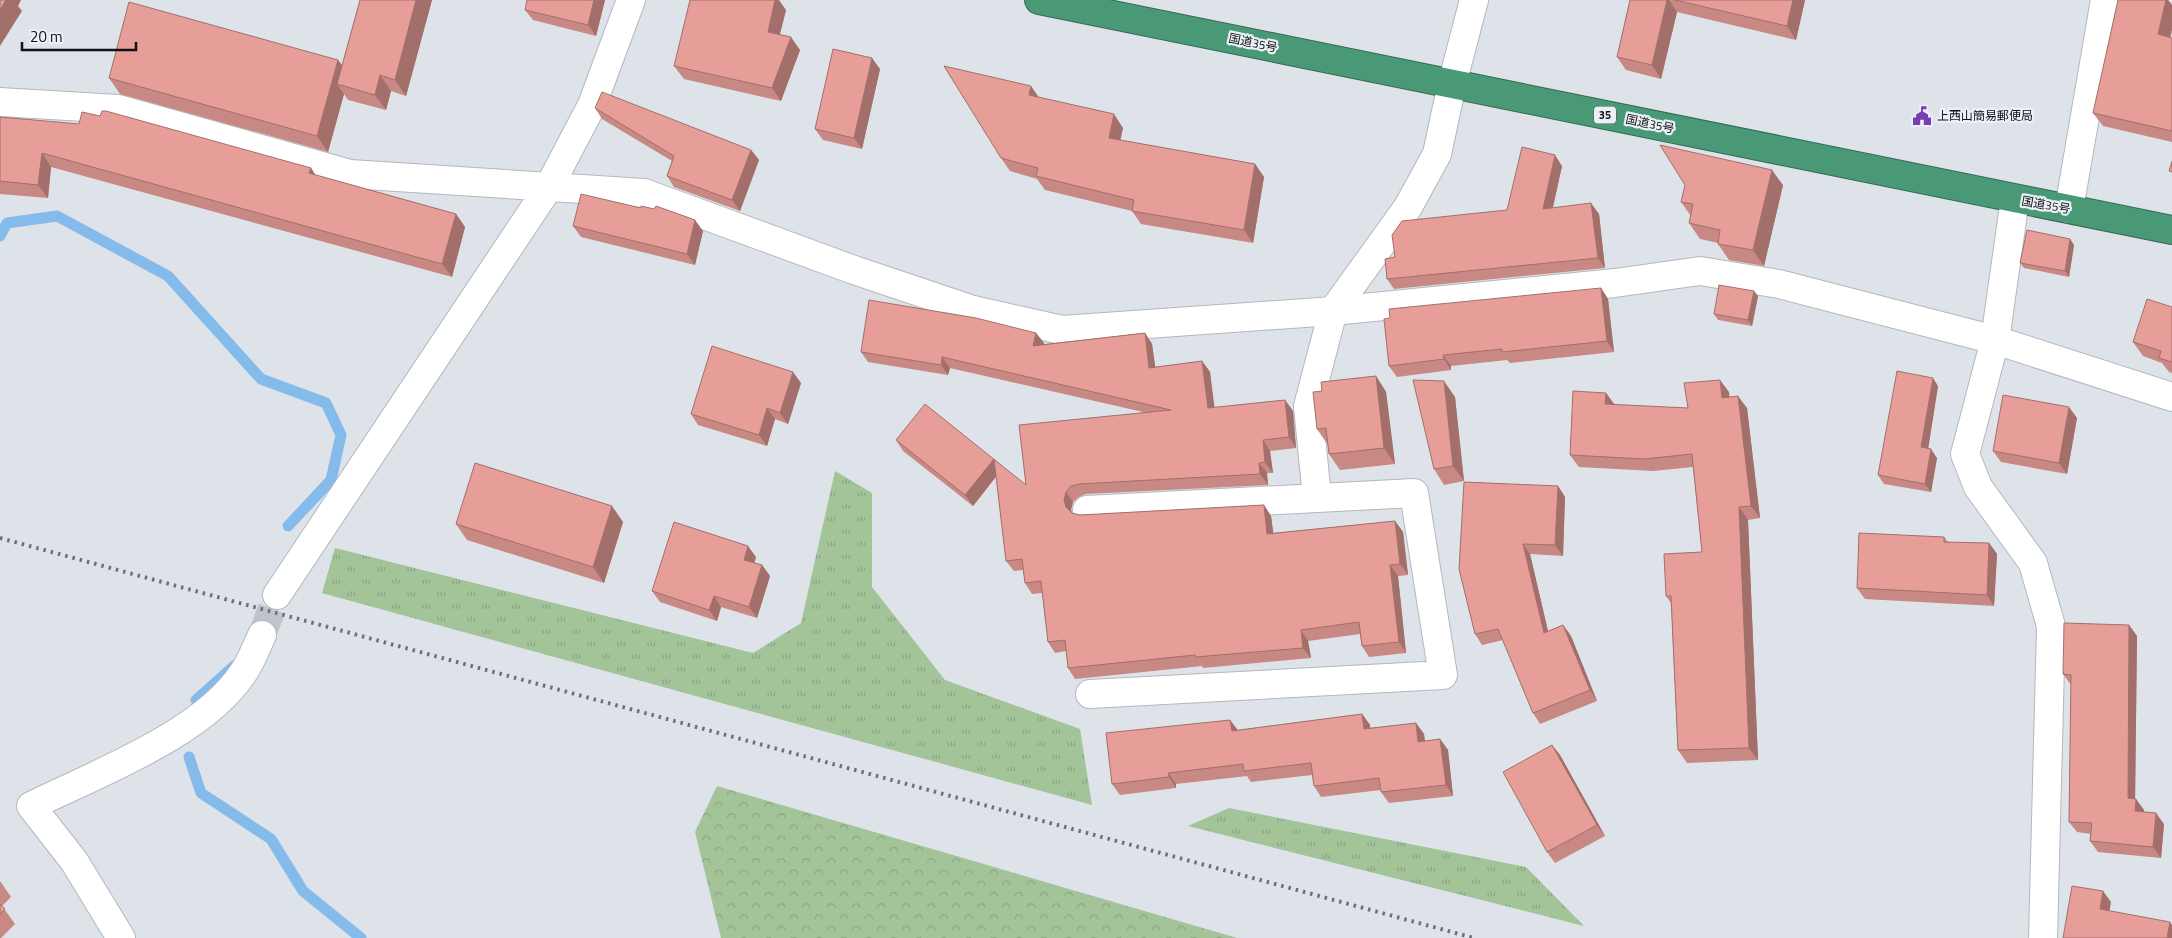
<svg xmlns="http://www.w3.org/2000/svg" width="2172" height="938" font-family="'Titillium Web','Noto Sans JP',sans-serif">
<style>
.grass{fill:url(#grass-tufts)}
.forest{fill:url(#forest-crowns)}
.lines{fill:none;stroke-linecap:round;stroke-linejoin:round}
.stream{stroke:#84bbeb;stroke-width:11}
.street-tunnel{stroke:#bec4c9;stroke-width:28;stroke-dasharray:28 14;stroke-linecap:butt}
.street-casing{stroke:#b2b8be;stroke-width:30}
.highway-casing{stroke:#356954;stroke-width:30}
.street{stroke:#fff;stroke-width:28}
.highway{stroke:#499977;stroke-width:28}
.rail{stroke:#6d7074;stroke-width:4;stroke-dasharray:2.5 5;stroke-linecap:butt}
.wall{fill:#c88883}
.shaded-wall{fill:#a26f6a}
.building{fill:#e89e98;stroke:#a26f6a}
.labels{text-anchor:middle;stroke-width:4.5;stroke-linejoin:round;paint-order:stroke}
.shield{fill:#eaf0f6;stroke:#515457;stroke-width:1}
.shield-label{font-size:11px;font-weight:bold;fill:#0f1113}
.street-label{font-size:12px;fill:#0f1113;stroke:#eaf0f6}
.poi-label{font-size:12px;fill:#0f1113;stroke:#eaf0f6;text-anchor:start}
</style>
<defs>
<pattern id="grass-tufts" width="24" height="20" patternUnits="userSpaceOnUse" patternTransform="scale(1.25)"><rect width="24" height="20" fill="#a3c399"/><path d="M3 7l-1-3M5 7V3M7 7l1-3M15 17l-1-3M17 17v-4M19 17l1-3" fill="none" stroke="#8ba683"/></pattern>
<pattern id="forest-crowns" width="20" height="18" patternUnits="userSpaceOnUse" patternTransform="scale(1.25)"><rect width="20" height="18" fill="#a3c399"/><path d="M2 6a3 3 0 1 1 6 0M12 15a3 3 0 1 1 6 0" fill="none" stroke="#8ba683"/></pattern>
</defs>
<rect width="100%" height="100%" fill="#dde3e9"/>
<path class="grass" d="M 835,471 L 872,493 L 872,587 L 945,680 L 1080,729 L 1092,805 L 322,593 L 335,548 L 753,653 L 801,623 Z
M 1229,808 L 1526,867 L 1584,926 L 1188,826 Z"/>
<path class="forest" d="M 717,786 L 1237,938 L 721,938 L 695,832 Z"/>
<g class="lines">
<path class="stream" d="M 0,236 L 7,223 L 57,216 L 168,276 L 261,379 L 326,403 L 341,435 L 331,480 L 288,526
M 196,700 L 234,666
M 189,757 L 201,793 L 271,839 L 303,891 L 361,938"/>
<path class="street-tunnel" d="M 262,635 L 277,595"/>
<g class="street-casing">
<path id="street" d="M 0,102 L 118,109 L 350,174 L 644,193 L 854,270 L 973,310 L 1062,330 L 1333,311 L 1615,283 L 1700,271 L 1779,284 L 1995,340 L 2172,397
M 2015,199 L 1995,340 L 1965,454 L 1978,487 L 2033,563 L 2051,626 L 2043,938
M 2069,209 L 2105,0
M 1317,498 L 1308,406 L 1333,311 L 1408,207 L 1437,154 L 1452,84 L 1474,0
M 1087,510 L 1414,493 L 1443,675 L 1090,694
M 277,595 L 550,185 L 592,105 L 631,0
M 121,938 L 74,861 L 31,806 C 96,774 203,734 243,673 C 251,662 256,648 262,635"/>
</g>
<g class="highway-casing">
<path id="highway" d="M 1039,0 L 2172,230"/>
</g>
<use href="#street" class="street"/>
<use href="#highway" class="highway"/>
<path class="rail" d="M 0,538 L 1474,938"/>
</g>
<path class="wall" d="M 360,0 L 432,0 L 406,96 L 391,91 L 386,110 L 348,100 L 344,94 L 328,152 L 120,94 L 109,78 L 338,60 L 342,65 Z
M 527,0 L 605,0 L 596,36 L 533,20 L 525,10 Z
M 1630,0 L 1805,0 L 1796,40 L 1677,12 L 1661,79 L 1626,70 L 1617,57 Z
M 2118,0 L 2168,0 L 2172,5 L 2170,38 L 2172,38 L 2172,142 L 2103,126 L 2093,113 Z
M 786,10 L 780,34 L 800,50 L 781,101 L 684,79 L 674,66 Z
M 880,69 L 862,149 L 823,140 L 815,129 Z
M 1039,97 L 1123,128 L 1120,140 L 1255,164 L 1264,177 L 1253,243 L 1141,224 L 1132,211 L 1045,190 L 1037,179 L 1010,171 L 1001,158 Z
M 595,108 L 751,150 L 759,160 L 740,211 L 674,187 L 667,176 L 672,161 L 602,119 Z
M 100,116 L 311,168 L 315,175 L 456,214 L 465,227 L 452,277 L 51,167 L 48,198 L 0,194 L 0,117 L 79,124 Z
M 1562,166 L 1553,208 L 1599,214 L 1605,268 L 1394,289 L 1387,279 L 1507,210 Z
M 1783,185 L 1764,266 L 1729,260 L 1718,244 L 1718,243 L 1700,239 L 1689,223 L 1691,216 L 1681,202 Z
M 641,208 L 703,231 L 695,265 L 581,237 L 573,226 Z
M 2070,239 L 2074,245 L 2069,277 L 2024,268 L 2020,263 Z
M 1601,288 L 1608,299 L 1614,352 L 1510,363 L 1507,360 L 1451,366 L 1451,370 L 1397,377 L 1389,366 Z
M 1758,296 L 1752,326 L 1718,320 L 1714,314 Z
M 2172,307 L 2172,373 L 2169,372 L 2162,363 L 2143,356 L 2133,342 Z
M 1036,333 L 1044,343 L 1044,344 L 1145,333 L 1152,344 L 1155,367 L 1202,361 L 1210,372 L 1214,408 L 1285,400 L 1293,411 L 1296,448 L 1270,451 L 1273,473 L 1267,473 L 1268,485 L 1086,494 L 1079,497 L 1073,502 L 1071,510 L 1072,513 L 1080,515 L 1264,505 L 1271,516 L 1273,533 L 1395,521 L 1403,532 L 1408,575 L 1398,576 L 1406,653 L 1369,657 L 1362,646 L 1360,634 L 1308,641 L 1311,658 L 1203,668 L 1202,666 L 1075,679 L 1068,668 L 1066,651 L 1055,653 L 1048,642 L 1042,593 L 1032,594 L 1025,583 L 1023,570 L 1014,571 L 1006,561 L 996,477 L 973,506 L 903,451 L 896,440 L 1026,485 L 1143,412 L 950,368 L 948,375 L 868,362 L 861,352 Z
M 1376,376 L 1386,392 L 1395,464 L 1340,470 L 1329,454 L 1328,445 L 1317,429 L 1322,391 Z
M 801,383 L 788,424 L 775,419 L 767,446 L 698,425 L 691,414 Z
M 1938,386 L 1928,449 L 1937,458 L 1931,492 L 1884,484 L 1878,475 Z
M 1729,392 L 1729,397 L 1747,408 L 1760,518 L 1748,520 L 1758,760 L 1687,763 L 1678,750 L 1671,603 L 1666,596 L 1702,552 L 1693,467 L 1653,471 L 1579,467 L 1570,455 L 1606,393 L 1614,405 L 1688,408 Z
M 1455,397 L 1464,481 L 1444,485 L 1434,469 Z
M 2077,418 L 2067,474 L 2001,462 L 1993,451 Z
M 1558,486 L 1565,497 L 1563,556 L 1530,554 L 1548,631 L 1563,625 L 1571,636 L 1597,701 L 1540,724 L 1533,713 L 1503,640 L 1482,645 L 1475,634 L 1459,569 Z
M 623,522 L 604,583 L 467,540 L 456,524 Z
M 1944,537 L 1948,542 L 1989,543 L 1997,554 L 1994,606 L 1865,599 L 1857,588 Z
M 756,557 L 754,563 L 762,565 L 770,576 L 757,618 L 721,607 L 717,621 L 660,602 L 652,591 Z
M 2129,625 L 2137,636 L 2135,799 L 2144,810 L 2143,812 L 2164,824 L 2161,858 L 2098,852 L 2090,841 L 2091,834 L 2077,832 L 2069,822 L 2071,685 L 2063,674 Z
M 1362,714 L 1370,725 L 1370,728 L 1416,723 L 1424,734 L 1425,741 L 1440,739 L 1448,750 L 1453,796 L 1389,803 L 1381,792 L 1381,790 L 1321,797 L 1314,786 L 1312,775 L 1251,782 L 1247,776 L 1176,784 L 1176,788 L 1120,795 L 1112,784 L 1230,720 L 1238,730 Z
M 1552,745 L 1560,755 L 1605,836 L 1555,863 L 1547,852 Z
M 0,881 L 11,897 L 2,906 L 15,924 L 1,938 L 0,938 Z"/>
<path class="shaded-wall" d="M 6,0 L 21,0 L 18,6 L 22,11 L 0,46 L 0,10 Z
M 416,0 L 432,0 L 406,96 L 395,80 Z
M 594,0 L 605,0 L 596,36 L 588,25 Z
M 775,0 L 779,0 L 786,10 L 777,45 L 768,32 Z
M 1667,0 L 1669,0 L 1677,12 L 1661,79 L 1652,65 Z
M 1793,0 L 1805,0 L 1796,40 L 1787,26 Z
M 2166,0 L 2168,0 L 2172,5 L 2172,30 L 2168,48 L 2158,34 Z
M 791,37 L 800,50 L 781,101 L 772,88 Z
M 872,58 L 880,69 L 862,149 L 854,138 Z
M 338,60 L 349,75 L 337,84 L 344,94 L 328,152 L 317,136 Z
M 380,75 L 391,91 L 386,110 L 375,95 Z
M 1031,86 L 1040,99 L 1029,95 Z
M 1114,114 L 1123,128 L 1118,151 L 1109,138 Z
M 751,150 L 759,160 L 740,211 L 732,200 Z
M 42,153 L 51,167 L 48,198 L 38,185 Z
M 1555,155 L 1562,166 L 1550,219 L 1543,209 Z
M 1255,164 L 1264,177 L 1253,243 L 1244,230 Z
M 311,168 L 320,182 L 309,173 Z
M 1772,170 L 1783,185 L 1764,266 L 1753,250 Z
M 1591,203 L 1599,214 L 1605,268 L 1598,258 Z
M 456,214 L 465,227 L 452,277 L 442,264 Z
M 695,220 L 703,231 L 695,265 L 687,254 Z
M 2070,239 L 2074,245 L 2069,277 L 2065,271 Z
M 1601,288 L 1608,299 L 1614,352 L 1607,341 Z
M 1754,291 L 1758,296 L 1752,326 L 1748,320 Z
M 1036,333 L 1044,343 L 1041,356 L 1033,346 Z
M 1145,333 L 1152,344 L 1157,379 L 1149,368 Z
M 1443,355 L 1451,366 L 1451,370 L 1444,359 Z
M 942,357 L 950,368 L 948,375 L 941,365 Z
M 1202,361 L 1210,372 L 1216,419 L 1208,408 Z
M 793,372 L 801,383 L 788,424 L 780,413 Z
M 1376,376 L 1386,392 L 1395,464 L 1384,448 Z
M 1933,378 L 1938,386 L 1927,456 L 1921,447 Z
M 1720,380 L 1729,392 L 1731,410 L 1722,398 Z
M 1444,381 L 1455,397 L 1464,481 L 1453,466 Z
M 1606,393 L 1615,405 L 1605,404 Z
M 1738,396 L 1747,408 L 1760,518 L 1751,506 Z
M 1285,400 L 1293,411 L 1296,448 L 1289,437 Z
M 2069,407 L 2077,418 L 2067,474 L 2059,463 Z
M 767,408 L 775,419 L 767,446 L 759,435 Z
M 1263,440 L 1270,451 L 1273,473 L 1265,462 Z
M 1931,449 L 1937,458 L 1931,492 L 1925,484 Z
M 994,459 L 1001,470 L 973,506 L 965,495 Z
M 1259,463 L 1267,473 L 1268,485 L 1260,474 Z
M 1558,486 L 1565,497 L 1563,556 L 1555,545 Z
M 1066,492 L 1073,502 L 1071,510 L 1074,518 L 1066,507 L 1064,500 Z
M 1264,505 L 1271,516 L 1275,545 L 1267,534 Z
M 612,506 L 623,522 L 604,583 L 593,567 Z
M 1739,507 L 1748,520 L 1758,760 L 1749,748 Z
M 1395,521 L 1403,532 L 1408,575 L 1400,564 Z
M 1989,543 L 1997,554 L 1994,606 L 1987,595 Z
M 1523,544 L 1530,554 L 1551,644 L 1544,633 Z
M 748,546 L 756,557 L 752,571 L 744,560 Z
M 762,565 L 770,576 L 757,618 L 749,607 Z
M 1390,565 L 1398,576 L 1406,653 L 1399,642 Z
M 714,596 L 721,607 L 717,621 L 709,610 Z
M 1563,625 L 1571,636 L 1597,701 L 1590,690 Z
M 2129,625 L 2137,636 L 2135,806 L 2136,799 L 2144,810 L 2142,822 L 2128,798 Z
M 1301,630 L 1308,641 L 1311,658 L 1303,648 Z
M 1362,714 L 1370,725 L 1371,740 L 1364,729 Z
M 1230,720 L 1238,731 L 1232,731 Z
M 1416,723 L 1424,734 L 1426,753 L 1418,742 Z
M 1440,739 L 1448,750 L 1453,796 L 1446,785 Z
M 1552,745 L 1560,755 L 1605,836 L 1597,825 Z
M 1168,773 L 1176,784 L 1176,788 L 1169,777 Z
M 2156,813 L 2164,824 L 2161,858 L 2153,847 Z
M 2103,891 L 2111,902 L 2108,920 L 2100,909 Z
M 2170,922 L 2172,925 L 2172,938 L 2167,938 Z"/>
<path class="building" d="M 0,0 L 6,0 L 0,10 Z
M 360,0 L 416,0 L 395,80 L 380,75 L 375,95 L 337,84 Z
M 527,0 L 594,0 L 588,25 L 525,10 Z
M 690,0 L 775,0 L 768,32 L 791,37 L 772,88 L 674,66 Z
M 1630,0 L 1667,0 L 1652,65 L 1617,57 Z
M 1675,0 L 1793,0 L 1787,26 Z
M 2118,0 L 2166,0 L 2158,34 L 2172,38 L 2172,131 L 2093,113 Z
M 129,2 L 338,60 L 317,136 L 109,78 Z
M 833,49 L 872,58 L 854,138 L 815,129 Z
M 944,66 L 1031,86 L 1029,95 L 1114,114 L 1109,138 L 1255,164 L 1244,230 L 1132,211 L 1134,200 L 1036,176 L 1038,168 L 1001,158 Z
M 602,92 L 751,150 L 732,200 L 667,176 L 674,156 L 595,108 Z
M 102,111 L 106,111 L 311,168 L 309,173 L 456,214 L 442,264 L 42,153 L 38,185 L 0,181 L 0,117 L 79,124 L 82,112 L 100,116 Z
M 1660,145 L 1772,170 L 1753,250 L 1718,244 L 1720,230 L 1689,223 L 1693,204 L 1681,202 L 1685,185 Z
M 1522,147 L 1555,155 L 1543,209 L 1591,203 L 1598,258 L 1387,279 L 1385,259 L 1395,257 L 1392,235 L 1402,221 L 1507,210 Z
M 2172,161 L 2172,172 L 2169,171 Z
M 581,194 L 641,208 L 641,206 L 654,209 L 656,206 L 695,220 L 687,254 L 573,226 Z
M 2027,230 L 2070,239 L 2065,271 L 2020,263 Z
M 1719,285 L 1754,291 L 1748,320 L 1714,314 Z
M 1601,288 L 1607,341 L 1502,352 L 1502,349 L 1443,355 L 1444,359 L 1389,366 L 1384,319 L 1390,318 L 1389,309 Z
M 2147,299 L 2172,307 L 2172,362 L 2159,358 L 2161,351 L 2133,342 Z
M 869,300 L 976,318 L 1036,333 L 1033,346 L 1145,333 L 1149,368 L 1202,361 L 1208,408 L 1285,400 L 1289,437 L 1263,440 L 1265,462 L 1259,463 L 1260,474 L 1079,484 L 1071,486 L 1066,492 L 1064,500 L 1066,507 L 1072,513 L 1080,515 L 1264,505 L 1267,534 L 1395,521 L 1400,564 L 1390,565 L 1399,642 L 1362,646 L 1359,622 L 1301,630 L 1303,648 L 1195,657 L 1195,655 L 1068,668 L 1065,640 L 1048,642 L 1041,581 L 1025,583 L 1022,559 L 1006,561 L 994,459 L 965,495 L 896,440 L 925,404 L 1026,485 L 1019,425 L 1171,410 L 942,357 L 941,365 L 861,352 Z
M 712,346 L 793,372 L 780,413 L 767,408 L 759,435 L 691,414 Z
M 1897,371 L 1933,378 L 1921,447 L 1931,449 L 1925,484 L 1878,475 Z
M 1376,376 L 1384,448 L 1329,454 L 1326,428 L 1317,429 L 1313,392 L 1322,391 L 1321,382 Z
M 1413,380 L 1444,381 L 1453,466 L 1434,469 Z
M 1720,380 L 1722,398 L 1738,396 L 1751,506 L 1739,507 L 1749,748 L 1678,750 L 1671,596 L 1666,596 L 1664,554 L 1702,552 L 1692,454 L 1644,459 L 1570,455 L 1573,391 L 1606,393 L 1605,404 L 1688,408 L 1684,383 Z
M 2003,395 L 2069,407 L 2059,463 L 1993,451 Z
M 475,463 L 612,506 L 593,567 L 456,524 Z
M 1464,482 L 1558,486 L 1555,545 L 1523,544 L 1544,633 L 1563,625 L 1590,690 L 1533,713 L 1498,629 L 1475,634 L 1459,569 Z
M 674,522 L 748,546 L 744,560 L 762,565 L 749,607 L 714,596 L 709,610 L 652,591 Z
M 1859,533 L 1944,537 L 1944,542 L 1989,543 L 1987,595 L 1857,588 Z
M 2064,623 L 2129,625 L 2128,798 L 2136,799 L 2135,811 L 2156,813 L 2153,847 L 2090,841 L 2092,823 L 2069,822 L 2071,675 L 2063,674 Z
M 1362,714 L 1364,729 L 1416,723 L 1418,742 L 1440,739 L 1446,785 L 1381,792 L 1379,778 L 1314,786 L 1311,763 L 1244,771 L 1243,764 L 1168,773 L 1169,777 L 1112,784 L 1106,733 L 1230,720 L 1232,731 Z
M 1552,745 L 1597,825 L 1547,852 L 1503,772 Z
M 2072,886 L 2103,891 L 2100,909 L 2170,922 L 2167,938 L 2063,938 Z
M 0,904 L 5,909 L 0,914 Z"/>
<defs>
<g id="civic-bare" transform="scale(1.5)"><path d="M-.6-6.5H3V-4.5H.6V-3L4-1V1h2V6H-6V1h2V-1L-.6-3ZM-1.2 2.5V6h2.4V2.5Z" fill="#793db3" stroke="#eaf0f6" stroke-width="2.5" paint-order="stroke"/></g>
</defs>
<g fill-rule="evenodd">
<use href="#civic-bare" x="1922" y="116"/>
</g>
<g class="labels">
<rect class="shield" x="1594" y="106.5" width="22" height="17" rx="4"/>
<g class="shield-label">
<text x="1605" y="119">35</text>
</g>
<g class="street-label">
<text transform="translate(1253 43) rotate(12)" y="4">国道35号</text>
<text transform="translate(1650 124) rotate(12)" y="4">国道35号</text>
<text transform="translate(2046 205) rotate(10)" y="4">国道35号</text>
</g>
<g class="poi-label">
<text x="1937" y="120">上西山簡易郵便局</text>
</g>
</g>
<path d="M22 42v8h114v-8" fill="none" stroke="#0f1113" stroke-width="2.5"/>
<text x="30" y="42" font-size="15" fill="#0f1113" stroke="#eaf0f6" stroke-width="4" paint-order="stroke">20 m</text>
</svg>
